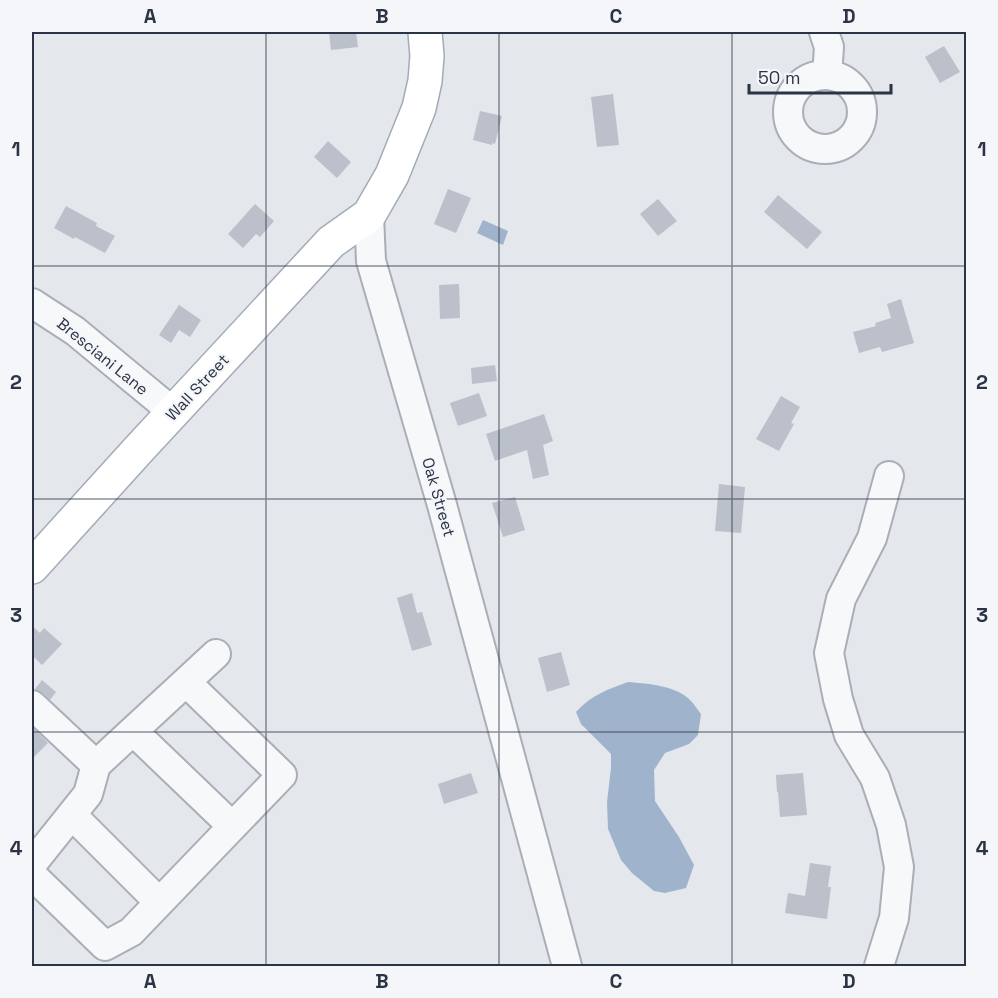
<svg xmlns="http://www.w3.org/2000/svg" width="998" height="998" font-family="'Space Grotesk',sans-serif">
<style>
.water{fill:#9fb4cc}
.building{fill:#bbc0ca}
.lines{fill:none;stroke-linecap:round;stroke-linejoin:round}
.minor-casing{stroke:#a9aeb7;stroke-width:32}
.major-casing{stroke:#a3abb8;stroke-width:36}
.minor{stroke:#f7f8fa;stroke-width:28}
.major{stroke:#fff;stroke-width:33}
.grid{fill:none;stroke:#2b3445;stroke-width:1.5;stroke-opacity:0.55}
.labels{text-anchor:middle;stroke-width:4.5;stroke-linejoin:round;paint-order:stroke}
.street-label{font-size:16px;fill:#2b3445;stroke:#f4f6f9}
.neatline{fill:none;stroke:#2b3445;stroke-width:2}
.grid-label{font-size:20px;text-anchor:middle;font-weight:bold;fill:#2b3445}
</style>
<rect width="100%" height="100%" fill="#e4e7ec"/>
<path class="water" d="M 483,220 L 508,231 L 503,245 L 477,233 Z
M 628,682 C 649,684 677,685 692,702 C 695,706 698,710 701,714 L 698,735 L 689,744 L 665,753 L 654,770 L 655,801 L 679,837 L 694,865 L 686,888 L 665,893 L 654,891 L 632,873 L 621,860 L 608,829 L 607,802 L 611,768 L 611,754 L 581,724 L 576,712 C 590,696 608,689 628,682 Z"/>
<path class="building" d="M 329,32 L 356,32 L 358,47 L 331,50 Z
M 944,46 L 960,72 L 940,83 L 925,57 Z
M 613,94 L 619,145 L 597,147 L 591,97 Z
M 480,111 L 502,116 L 495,144 L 492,143 L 492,145 L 473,140 Z
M 328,141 L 351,162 L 337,178 L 314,157 Z
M 448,189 L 471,198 L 456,233 L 434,224 Z
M 778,195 L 822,232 L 807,249 L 764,212 Z
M 658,199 L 677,221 L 658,236 L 640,214 Z
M 255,204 L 274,221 L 260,237 L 256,234 L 243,248 L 228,234 Z
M 66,206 L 97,223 L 96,226 L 115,236 L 105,253 L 75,237 L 74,239 L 54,228 Z
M 459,284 L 460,318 L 440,319 L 439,285 Z
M 901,299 L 914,343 L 882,352 L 880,347 L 859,353 L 853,332 L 876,326 L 875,323 L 891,318 L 887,304 Z
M 179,305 L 201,320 L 190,337 L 179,330 L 171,343 L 159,335 Z
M 495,365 L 497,381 L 472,384 L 471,368 Z
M 479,393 L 487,416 L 458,426 L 450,403 Z
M 781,396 L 800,407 L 791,423 L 794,424 L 779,451 L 756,439 Z
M 544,414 L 553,441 L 543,445 L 549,475 L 533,479 L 527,450 L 495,461 L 486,434 Z
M 719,484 L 745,487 L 741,533 L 715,531 Z
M 515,497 L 525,530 L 503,537 L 492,503 Z
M 412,593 L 417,613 L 422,612 L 432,645 L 412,651 L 397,598 Z
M 32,626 L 40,633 L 44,628 L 62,644 L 42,665 L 32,655 Z
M 561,652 L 570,685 L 547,692 L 538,658 Z
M 42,680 L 56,692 L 50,700 L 43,693 L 35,689 Z
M 32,727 L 48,743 L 32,759 Z
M 471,773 L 478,793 L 444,804 L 438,784 Z
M 803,773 L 807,815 L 780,817 L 778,792 L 777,792 L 776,775 Z
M 810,863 L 831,866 L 828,887 L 831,887 L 827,919 L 785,913 L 788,893 L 805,896 Z"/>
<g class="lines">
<g class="minor-casing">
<path id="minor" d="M 824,32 L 829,47 L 827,75
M788 112a37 37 0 1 1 74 0a37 37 0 1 1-74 0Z
M 369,215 L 371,261 L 442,505 L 567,966
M 32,303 L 75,331 L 173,412
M 32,705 L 96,765 L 216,654
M 133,731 L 232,826
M 72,815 L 159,902
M 32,864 L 88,794 L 96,765
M 32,875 L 105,946 L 131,932 L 282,775 L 186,682
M 879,966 L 894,918 L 899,867 L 891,825 L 875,778 L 849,735 L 838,699 L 829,653 L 841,599 L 872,538 L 889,476"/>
</g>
<g class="major-casing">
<path id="major" d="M 32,567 L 139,449 L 331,242 L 369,215 L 392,175 L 419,108 L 425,81 L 427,56 L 425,32"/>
</g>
<use href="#minor" class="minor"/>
<use href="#major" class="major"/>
</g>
<path class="grid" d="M 266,32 L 266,966M 499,32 L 499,966M 732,32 L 732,966M 32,266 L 966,266M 32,499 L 966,499M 32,732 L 966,732"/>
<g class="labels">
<g class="street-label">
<text transform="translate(103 356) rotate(39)" y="6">Bresciani Lane</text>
<text transform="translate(197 387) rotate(-47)" y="6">Wall Street</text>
<text transform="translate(439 497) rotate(74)" y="6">Oak Street</text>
</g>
</g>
<rect width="998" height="998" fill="none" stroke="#f4f6f9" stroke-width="66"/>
<path d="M749 84v9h142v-9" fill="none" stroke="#2b3445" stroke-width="3"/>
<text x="758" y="84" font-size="18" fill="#2b3445" stroke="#f4f6f9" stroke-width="4.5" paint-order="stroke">50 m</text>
<rect x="33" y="33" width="932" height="932" class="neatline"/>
<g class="grid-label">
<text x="150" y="23">A</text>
<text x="382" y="23">B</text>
<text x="616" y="23">C</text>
<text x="849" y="23">D</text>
<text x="16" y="156">1</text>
<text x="982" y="156">1</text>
<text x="16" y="389">2</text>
<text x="982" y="389">2</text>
<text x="16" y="622">3</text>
<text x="982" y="622">3</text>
<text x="16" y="855">4</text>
<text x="982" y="855">4</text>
<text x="150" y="988">A</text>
<text x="382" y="988">B</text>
<text x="616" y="988">C</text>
<text x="849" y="988">D</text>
</g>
</svg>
